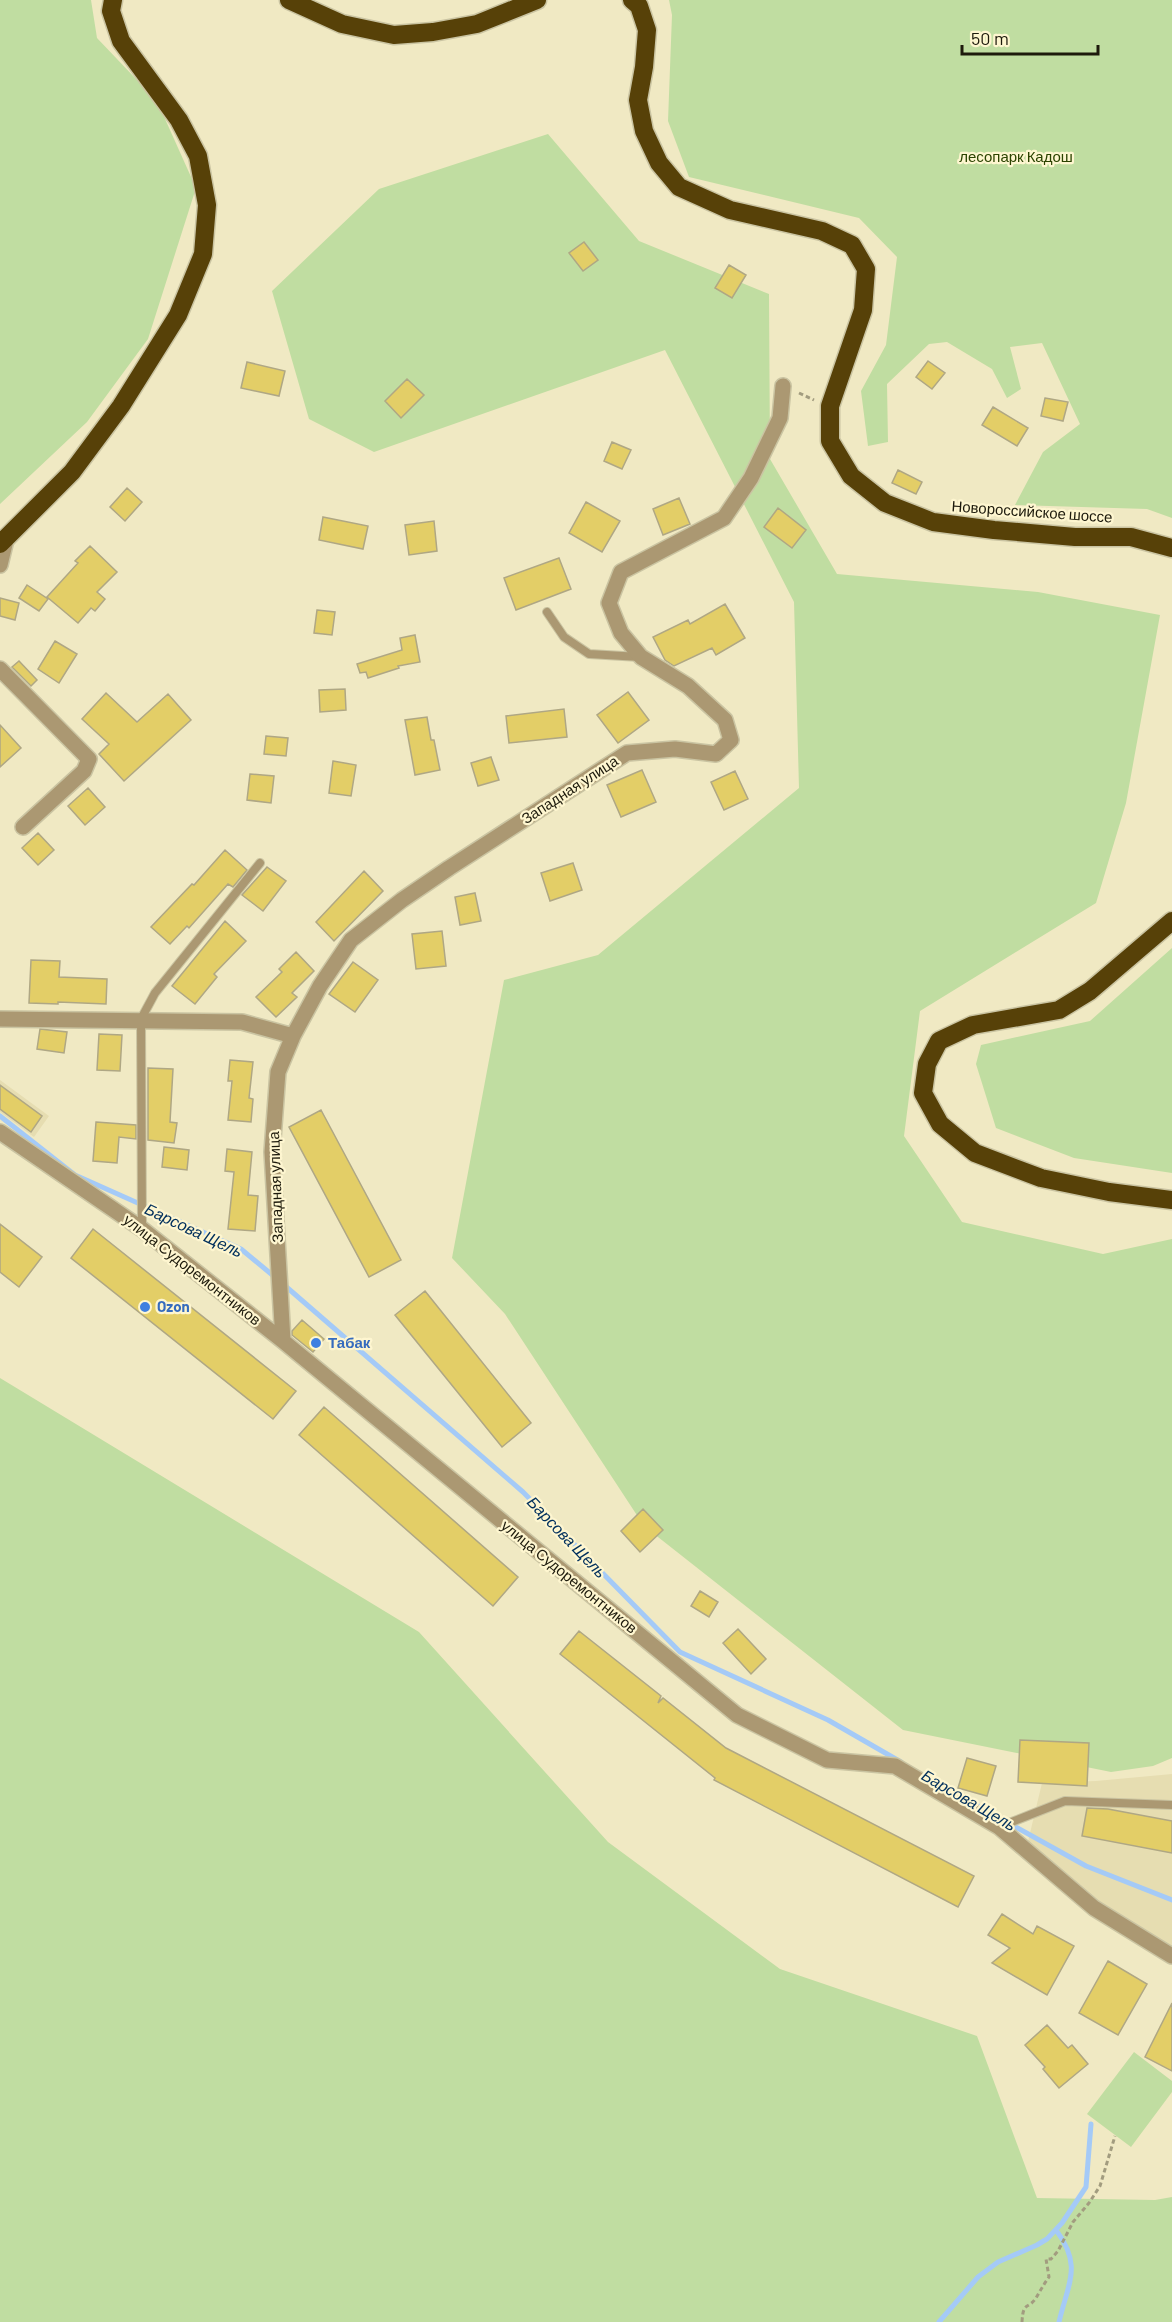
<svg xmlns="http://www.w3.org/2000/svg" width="1172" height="2322" font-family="Barlow,sans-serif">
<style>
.built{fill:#e6ddb1}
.green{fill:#c0dda1}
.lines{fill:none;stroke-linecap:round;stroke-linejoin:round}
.stream{stroke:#a4caf7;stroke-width:5}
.building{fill:#e3ce67;stroke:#afa784;stroke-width:1.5}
.lane-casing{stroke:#cac4a2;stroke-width:10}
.street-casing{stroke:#cac4a2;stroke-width:18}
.highway-casing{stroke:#cac4a2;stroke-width:21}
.path{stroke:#a29c7f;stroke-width:3;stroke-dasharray:4.5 3;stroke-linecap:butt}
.lane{stroke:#ab9872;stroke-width:8}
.street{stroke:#ab9872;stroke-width:15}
.highway{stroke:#574108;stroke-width:18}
.shop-dot{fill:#3f7fe0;stroke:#fef6d0;stroke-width:2}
.labels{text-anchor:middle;stroke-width:4.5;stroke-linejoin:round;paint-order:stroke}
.park-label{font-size:15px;fill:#2b4300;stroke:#fef6d0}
.street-label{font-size:15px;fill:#1d1a0c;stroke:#fef6d0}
.shop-label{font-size:15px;font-weight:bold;fill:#366cbe;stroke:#fef6d0;text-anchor:start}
.water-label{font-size:16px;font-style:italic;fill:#002f5c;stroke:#fef6d0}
</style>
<rect width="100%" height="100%" fill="#f0e9c3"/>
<path class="built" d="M 0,1080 L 49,1116 L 34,1137 L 0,1112 Z
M 1172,1774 L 1172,1955 L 1025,1854 L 1042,1783 L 1096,1781 Z"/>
<path class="green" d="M 0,0 L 91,0 L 97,38 L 157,101 L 196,188 L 148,339 L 87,422 L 0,504 Z
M 669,0 L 1172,0 L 1172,518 L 1147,509 L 1015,505 L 1043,452 L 1080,424 L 1042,343 L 1010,347 L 1021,389 L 1007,398 L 992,369 L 947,342 L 929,344 L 887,384 L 888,442 L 868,446 L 861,391 L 886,345 L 897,257 L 859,218 L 689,177 L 668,121 L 672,15 Z
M 548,134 L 639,241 L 769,294 L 770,459 L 837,574 L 1038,592 L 1160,615 L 1126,803 L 1096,903 L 920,1011 L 904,1136 L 962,1222 L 1103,1254 L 1172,1239 L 1172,1758 L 1153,1766 L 1111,1772 L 903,1730 L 644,1526 L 505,1314 L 452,1258 L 504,980 L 598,955 L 799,788 L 794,602 L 665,350 L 374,452 L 309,419 L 272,291 L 379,189 Z
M 1172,948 L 1172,1173 L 1074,1158 L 996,1128 L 976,1064 L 981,1045 L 1090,1021 Z
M 0,1378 L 419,1632 L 608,1842 L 780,1969 L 977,2036 L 1037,2198 L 1155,2200 L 1172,2197 L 1172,2322 L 0,2322 Z
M 1134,2052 L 1172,2081 L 1172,2092 L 1131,2147 L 1087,2114 Z"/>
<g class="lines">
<path class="stream" d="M 0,1116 L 75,1175 L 241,1249 L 276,1278
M 283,1284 L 523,1492 L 680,1652 L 828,1720 L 901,1762
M 953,1792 L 1086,1866 L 1172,1900
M 1056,2230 C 1083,2266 1068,2283 1059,2322
M 939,2322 L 978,2277 L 998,2262 L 1037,2245 L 1047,2239 L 1062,2223 L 1086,2187 L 1091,2124"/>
</g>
<path class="building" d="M 584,242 L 598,260 L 583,271 L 569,253 Z
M 729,265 L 746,275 L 732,298 L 715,288 Z
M 928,361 L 945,373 L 932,389 L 916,377 Z
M 247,362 L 285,371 L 279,396 L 241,388 Z
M 407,379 L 424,395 L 401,418 L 385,401 Z
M 1045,398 L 1068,402 L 1063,421 L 1041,416 Z
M 993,407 L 1028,428 L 1017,446 L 982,425 Z
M 612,442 L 631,450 L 622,469 L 604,461 Z
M 898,470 L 922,482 L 916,494 L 892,483 Z
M 127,488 L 142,502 L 125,521 L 110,507 Z
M 679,498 L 690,524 L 663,535 L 653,509 Z
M 586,502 L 620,521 L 602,552 L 569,533 Z
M 778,508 L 806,530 L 792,548 L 764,527 Z
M 323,517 L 368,526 L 363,549 L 319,540 Z
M 434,521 L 437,551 L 409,555 L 405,525 Z
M 90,546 L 117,572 L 97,592 L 105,599 L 95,611 L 91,608 L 78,623 L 47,597 L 78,563 L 75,561 Z
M 559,558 L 571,589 L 516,610 L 504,578 Z
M 27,585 L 48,599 L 39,611 L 19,598 Z
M 0,598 L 19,603 L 15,620 L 0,616 Z
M 725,604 L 745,638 L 716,655 L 712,648 L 674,666 L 665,660 L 653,637 L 688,620 L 690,624 Z
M 317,610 L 335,612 L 332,635 L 314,633 Z
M 415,635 L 420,662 L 398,666 L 399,668 L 368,678 L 366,672 L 360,673 L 357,664 L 402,650 L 400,638 Z
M 55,641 L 77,654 L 59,683 L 38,669 Z
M 19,661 L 37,680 L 31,686 L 12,667 Z
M 345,689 L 346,710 L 320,712 L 319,690 Z
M 628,692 L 649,720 L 618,743 L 597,715 Z
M 106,693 L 137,722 L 168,694 L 191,720 L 124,781 L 99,754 L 109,744 L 82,719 Z
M 564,709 L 567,737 L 509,743 L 506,716 Z
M 427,717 L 431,740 L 434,740 L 440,770 L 415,775 L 405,720 Z
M 0,725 L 21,748 L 0,767 Z
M 266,736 L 288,738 L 286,756 L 264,754 Z
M 491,757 L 499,780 L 478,786 L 471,763 Z
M 333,761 L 356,765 L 351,796 L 329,793 Z
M 642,770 L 656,802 L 621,817 L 607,785 Z
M 735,771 L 748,799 L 724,810 L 711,782 Z
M 250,774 L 274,776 L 271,803 L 247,800 Z
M 88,788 L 105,807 L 85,825 L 68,806 Z
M 38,833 L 54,850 L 38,865 L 22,848 Z
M 225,850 L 247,870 L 233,887 L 228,884 L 189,928 L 187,926 L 170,944 L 151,927 L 192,884 L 194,885 Z
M 573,863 L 582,890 L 550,901 L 541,873 Z
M 267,867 L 286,881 L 263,911 L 242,895 Z
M 364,871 L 383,891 L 334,941 L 316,922 Z
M 475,893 L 481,921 L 460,925 L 455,897 Z
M 225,921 L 246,941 L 214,974 L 217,977 L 195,1004 L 172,986 Z
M 442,931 L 446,966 L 416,969 L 412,934 Z
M 296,952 L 314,971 L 292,993 L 297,997 L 276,1017 L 256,997 L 282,972 L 279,969 Z
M 31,960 L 60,961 L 59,977 L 107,979 L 106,1004 L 58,1002 L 58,1004 L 29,1003 Z
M 353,962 L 378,980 L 355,1012 L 329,994 Z
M 40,1029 L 67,1032 L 64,1053 L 37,1049 Z
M 99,1034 L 122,1035 L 120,1071 L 97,1070 Z
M 230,1060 L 253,1062 L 249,1098 L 253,1099 L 251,1122 L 228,1120 L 232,1081 L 228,1081 Z
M 148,1068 L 173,1069 L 170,1122 L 177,1123 L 174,1143 L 148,1140 Z
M 0,1085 L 42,1116 L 31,1132 L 0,1109 Z
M 321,1110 L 401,1260 L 369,1277 L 289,1127 Z
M 96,1122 L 136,1125 L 136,1139 L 119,1137 L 117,1163 L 93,1161 Z
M 164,1147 L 189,1150 L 187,1170 L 162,1167 Z
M 227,1149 L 252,1152 L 248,1195 L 258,1196 L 255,1231 L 228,1229 L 234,1172 L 225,1171 Z
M 0,1224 L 42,1257 L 19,1287 L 0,1272 Z
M 93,1229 L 296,1391 L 273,1419 L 71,1258 Z
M 425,1291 L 531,1423 L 502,1447 L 395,1315 Z
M 302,1320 L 324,1339 L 313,1352 L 292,1335 L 292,1331 Z
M 324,1407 L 518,1577 L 493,1606 L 299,1435 Z
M 643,1509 L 663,1530 L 640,1552 L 621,1531 Z
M 700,1591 L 718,1602 L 709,1617 L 691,1606 Z
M 738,1629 L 766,1659 L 751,1674 L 723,1643 Z
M 579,1631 L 661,1696 L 658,1703 L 663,1698 L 726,1748 L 974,1876 L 958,1907 L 714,1780 L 715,1778 L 560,1654 Z
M 1020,1740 L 1089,1743 L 1087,1786 L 1018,1782 Z
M 967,1758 L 996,1766 L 987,1796 L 958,1788 Z
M 1087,1808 L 1108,1809 L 1172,1821 L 1172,1853 L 1082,1836 Z
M 1002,1914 L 1033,1934 L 1037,1926 L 1074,1946 L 1047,1995 L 992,1963 L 1010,1948 L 988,1935 Z
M 1108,1961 L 1147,1984 L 1118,2035 L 1079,2013 Z
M 1172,2003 L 1172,2071 L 1145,2057 Z
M 1047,2025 L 1068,2048 L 1072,2045 L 1088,2064 L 1059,2088 L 1043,2069 L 1045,2067 L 1025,2045 Z"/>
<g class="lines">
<g class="lane-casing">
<path id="lane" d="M 547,612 L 564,637 L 589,654 L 640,657
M 142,1229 L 141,1019 L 155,993 L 260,863
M 999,1827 L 1065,1801 L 1172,1805"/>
</g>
<g class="street-casing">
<path id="street" d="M 0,565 L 6,540
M 0,669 L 89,759 L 84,771 L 23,827
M 0,1019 L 242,1022 L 293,1036
M 0,1132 L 142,1229 L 283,1341 L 737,1715 L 827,1760 L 895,1766 L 999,1827 L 1094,1908 L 1172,1956
M 283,1341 L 272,1152 L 278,1072 L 293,1036 L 320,986 L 351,940 L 402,900 L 449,868 L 627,753 L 675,749 L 716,754 L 731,740 L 725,720 L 688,686 L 641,657 L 621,633 L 609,603 L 621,572 L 724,518 L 751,478 L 780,418 L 783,386"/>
</g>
<g class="highway-casing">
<path id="highway" d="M 289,0 L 342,24 L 394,35 L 433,32 L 477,24 L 537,0
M 632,0 L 639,6 L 647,30 L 644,67 L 638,100 L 644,131 L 659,163 L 679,187 L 730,210 L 822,231 L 852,245 L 866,269 L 863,310 L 830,406 L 830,441 L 851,476 L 885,503 L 933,522 L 994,530 L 1075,537 L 1131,537 L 1172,548
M 0,544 L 72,472 L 121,406 L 178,315 L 203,254 L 207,205 L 198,156 L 179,120 L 121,41 L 111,11 L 113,0
M 1172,921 L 1090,991 L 1059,1010 L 973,1025 L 939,1041 L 927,1064 L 923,1093 L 940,1124 L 975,1153 L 1041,1178 L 1109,1192 L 1172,1200"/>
</g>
<path class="path" d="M 799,393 L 814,400
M 1022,2322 C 1023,2301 1028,2310 1036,2298 C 1040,2291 1044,2284 1049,2277 L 1046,2259 L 1051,2259 L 1058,2251 L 1073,2222 L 1089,2203 L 1100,2186 L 1115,2136"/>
<use href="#lane" class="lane"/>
<use href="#street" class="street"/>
<use href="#highway" class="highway"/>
</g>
<g class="shop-dot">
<circle cx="145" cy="1307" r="6"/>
<circle cx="316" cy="1343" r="6"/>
</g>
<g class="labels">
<g class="park-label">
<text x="1016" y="162">лесопарк Кадош</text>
</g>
<g class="street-label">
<text transform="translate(1032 512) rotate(4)" y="5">Новороссийское шоссе</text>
<text transform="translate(570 790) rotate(-33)" y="5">Западная улица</text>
<text transform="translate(276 1187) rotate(-92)" y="5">Западная улица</text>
<text transform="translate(192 1270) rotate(38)" y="5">улица Судоремонтников</text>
<text transform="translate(569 1577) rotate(39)" y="5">улица Судоремонтников</text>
</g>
<g class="shop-label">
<text x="157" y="1312">Ozon</text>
<text x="328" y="1348">Табак</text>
</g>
<g class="water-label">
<text transform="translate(194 1230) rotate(25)" y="6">Барсова Щель</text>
<text transform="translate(567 1537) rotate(46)" y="6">Барсова Щель</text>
<text transform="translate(969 1800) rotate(30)" y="6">Барсова Щель</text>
</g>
</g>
<path d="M962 45v9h136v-9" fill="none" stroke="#1d1a0c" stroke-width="3"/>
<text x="971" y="45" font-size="18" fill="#1d1a0c" stroke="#fef6d0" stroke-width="4.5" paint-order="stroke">50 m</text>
</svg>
